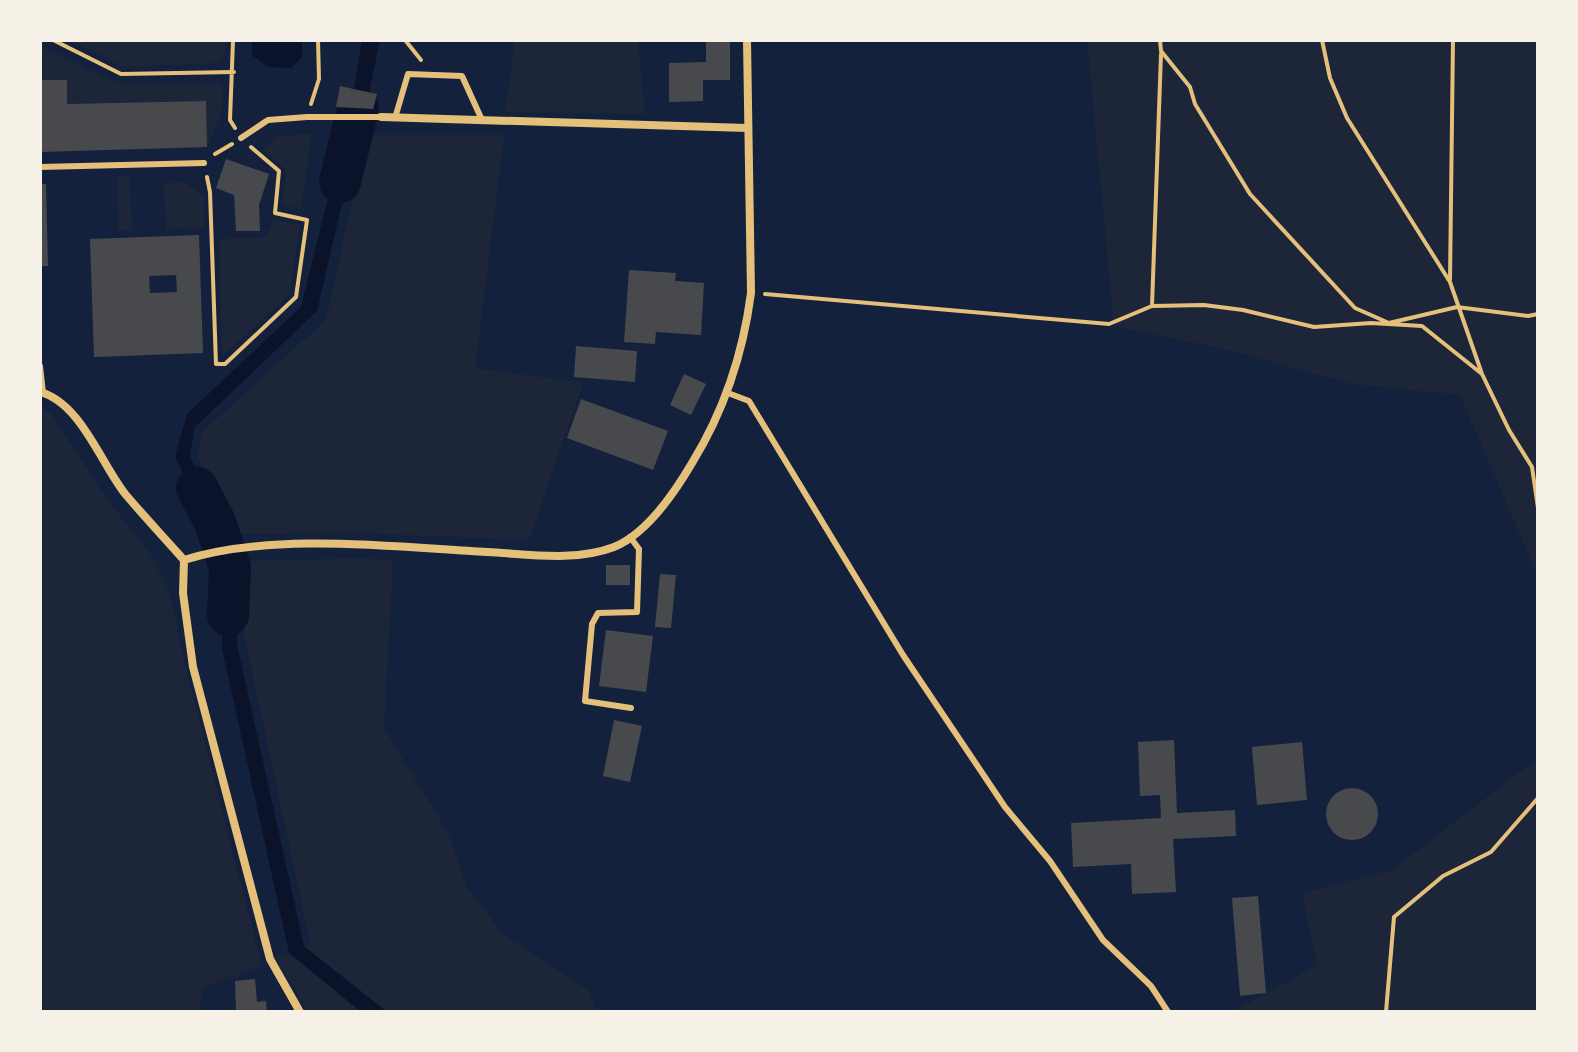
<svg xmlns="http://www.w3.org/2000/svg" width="1578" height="1052" font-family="Cabin,sans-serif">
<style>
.green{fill:#1d2539}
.water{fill:#0b132b}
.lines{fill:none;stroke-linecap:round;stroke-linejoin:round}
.river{stroke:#0b132b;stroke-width:42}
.building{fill:#48494c;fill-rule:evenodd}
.path{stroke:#e5c07b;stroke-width:4}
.service{stroke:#e5c07b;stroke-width:6}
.minor{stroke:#e5c07b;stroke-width:8}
</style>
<rect width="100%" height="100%" fill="#14213d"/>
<path class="green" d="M 70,40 L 225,40 L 225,55 L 218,63 L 123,67 Z
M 515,40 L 638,40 L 645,114 L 505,112 Z
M 1087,40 L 1538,40 L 1538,576 L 1460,395 L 1353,384 L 1224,349 L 1116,327 L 1113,317 Z
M 40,45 L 118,83 L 218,83 L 223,87 L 221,115 L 207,147 L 206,101 L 67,104 L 67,80 L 40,80 Z
M 312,133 L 301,209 L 282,205 L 286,170 L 263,150 L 276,137 Z
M 367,135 L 504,135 L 475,368 L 583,383 L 529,540 L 361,533 L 236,534 L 197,455 L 202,432 L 326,320 Z
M 117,176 L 130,176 L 132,230 L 118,231 Z
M 184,182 L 204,196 L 205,227 L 166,229 L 164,183 Z
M 274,220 L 300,225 L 289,295 L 222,357 L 219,239 L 265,237 Z
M 40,407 L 50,412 L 108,501 L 149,552 L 170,594 L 185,665 L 262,966 L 203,987 L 198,1012 L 40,1012 Z
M 357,558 L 393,560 L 384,728 L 448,833 L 467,888 L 505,936 L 587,989 L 597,1012 L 308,1012 L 275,957 L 296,951 L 310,942 L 238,607 L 242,561 Z
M 1538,758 L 1538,1012 L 1232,1012 L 1317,965 L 1302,893 L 1392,870 Z"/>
<path class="water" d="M 252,40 L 302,40 L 302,57 L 291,68 L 267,67 L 252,55 Z
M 362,40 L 380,40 L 369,93 L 354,89 Z
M 346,125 L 360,126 L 317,311 L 194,428 L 190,457 L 224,517 L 230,537 L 212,541 L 208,522 L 175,457 L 187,414 L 301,307 Z
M 231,556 L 236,571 L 237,644 L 304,946 L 387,1012 L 361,1012 L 289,953 L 222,648 L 223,574 L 218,559 Z"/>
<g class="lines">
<path class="river" d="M 340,182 L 358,108
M 197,488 L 215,522 L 230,568 L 228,615"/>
</g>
<path class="building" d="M 706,40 L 730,40 L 730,80 L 703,80 L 703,101 L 669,102 L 669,63 L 706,62 Z
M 40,80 L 67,80 L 67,104 L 206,101 L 207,147 L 40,152 Z
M 340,86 L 377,94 L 373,109 L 336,107 Z
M 226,159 L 269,174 L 259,205 L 260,231 L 236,231 L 234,195 L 216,188 Z
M 40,184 L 46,184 L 48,266 L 40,266 Z
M 199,235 L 203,353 L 94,357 L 90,239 ZM 176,275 L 177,292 L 150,293 L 149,276 Z
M 629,270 L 676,273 L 675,281 L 704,283 L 701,335 L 656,332 L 655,344 L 624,342 Z
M 576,346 L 637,351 L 635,382 L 574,377 Z
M 684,374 L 706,384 L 691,415 L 670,405 Z
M 581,399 L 668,431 L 653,470 L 567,438 Z
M 606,565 L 630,565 L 630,585 L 606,585 Z
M 660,574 L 676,575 L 671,628 L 655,627 Z
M 606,630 L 653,636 L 646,692 L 599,686 Z
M 614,720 L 642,726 L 630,782 L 603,776 Z
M 1174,740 L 1177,813 L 1235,810 L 1236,836 L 1173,839 L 1176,892 L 1132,894 L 1131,864 L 1073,867 L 1071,823 L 1161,818 L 1160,795 L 1140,796 L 1138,742 Z
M 1302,742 L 1307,800 L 1257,805 L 1252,747 Z
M1326 814a26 26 0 1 1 52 0a26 26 0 1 1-52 0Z
M 1258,896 L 1266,993 L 1240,996 L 1232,898 Z
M 255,979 L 257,1002 L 266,1001 L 267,1012 L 236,1012 L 235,981 Z"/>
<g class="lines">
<path class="path" d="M 53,40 L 121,74 L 234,72
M 233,40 L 230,120 L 235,128
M 405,40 L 421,60
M 1160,40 L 1161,51 L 1190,87 L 1195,104 L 1250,194 L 1355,308 L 1389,323 L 1457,307 L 1528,316 L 1538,314
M 1322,40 L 1330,78 L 1347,118 L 1450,282 L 1482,374 L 1509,430 L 1532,467 L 1538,508
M 311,104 L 319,79 L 318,40
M 215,154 L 232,144
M 207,177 L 210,192 L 216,364 L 225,364 L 296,297 L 307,220 L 275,213 L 279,171 L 251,147
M 1450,280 L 1453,40
M 765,294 L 1109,324 L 1152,306 L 1204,305 L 1243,310 L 1314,327 L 1371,323 L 1422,326 L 1482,374
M 1152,306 L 1161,54
M 1386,1012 L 1394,917 L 1443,876 L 1491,852 L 1538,798"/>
<path class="service" d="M 395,118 L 408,74 L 462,76 L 482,120
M 241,138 L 268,120 L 307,117 L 381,117
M 40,167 L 204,163
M 40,366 L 43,393
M 728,393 L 749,401 L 903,655 L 1005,807 L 1050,861 L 1103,940 L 1151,986 L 1168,1012
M 630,537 L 639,549 L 637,612 L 598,613 L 592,624 L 585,701 L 631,708"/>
<path class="minor" d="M 381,117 L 747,128
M 40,392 C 81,403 101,464 126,495 C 145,517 165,539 184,560
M 184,560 C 272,532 395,547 487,552 C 528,554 575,562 614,547 C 646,534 675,492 692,463 C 724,411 743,354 751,293 L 747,40
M 184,560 L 183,593 L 193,667 L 270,959 L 300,1012"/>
</g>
<rect width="1578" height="1052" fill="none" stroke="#f6f1e7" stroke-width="84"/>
</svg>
